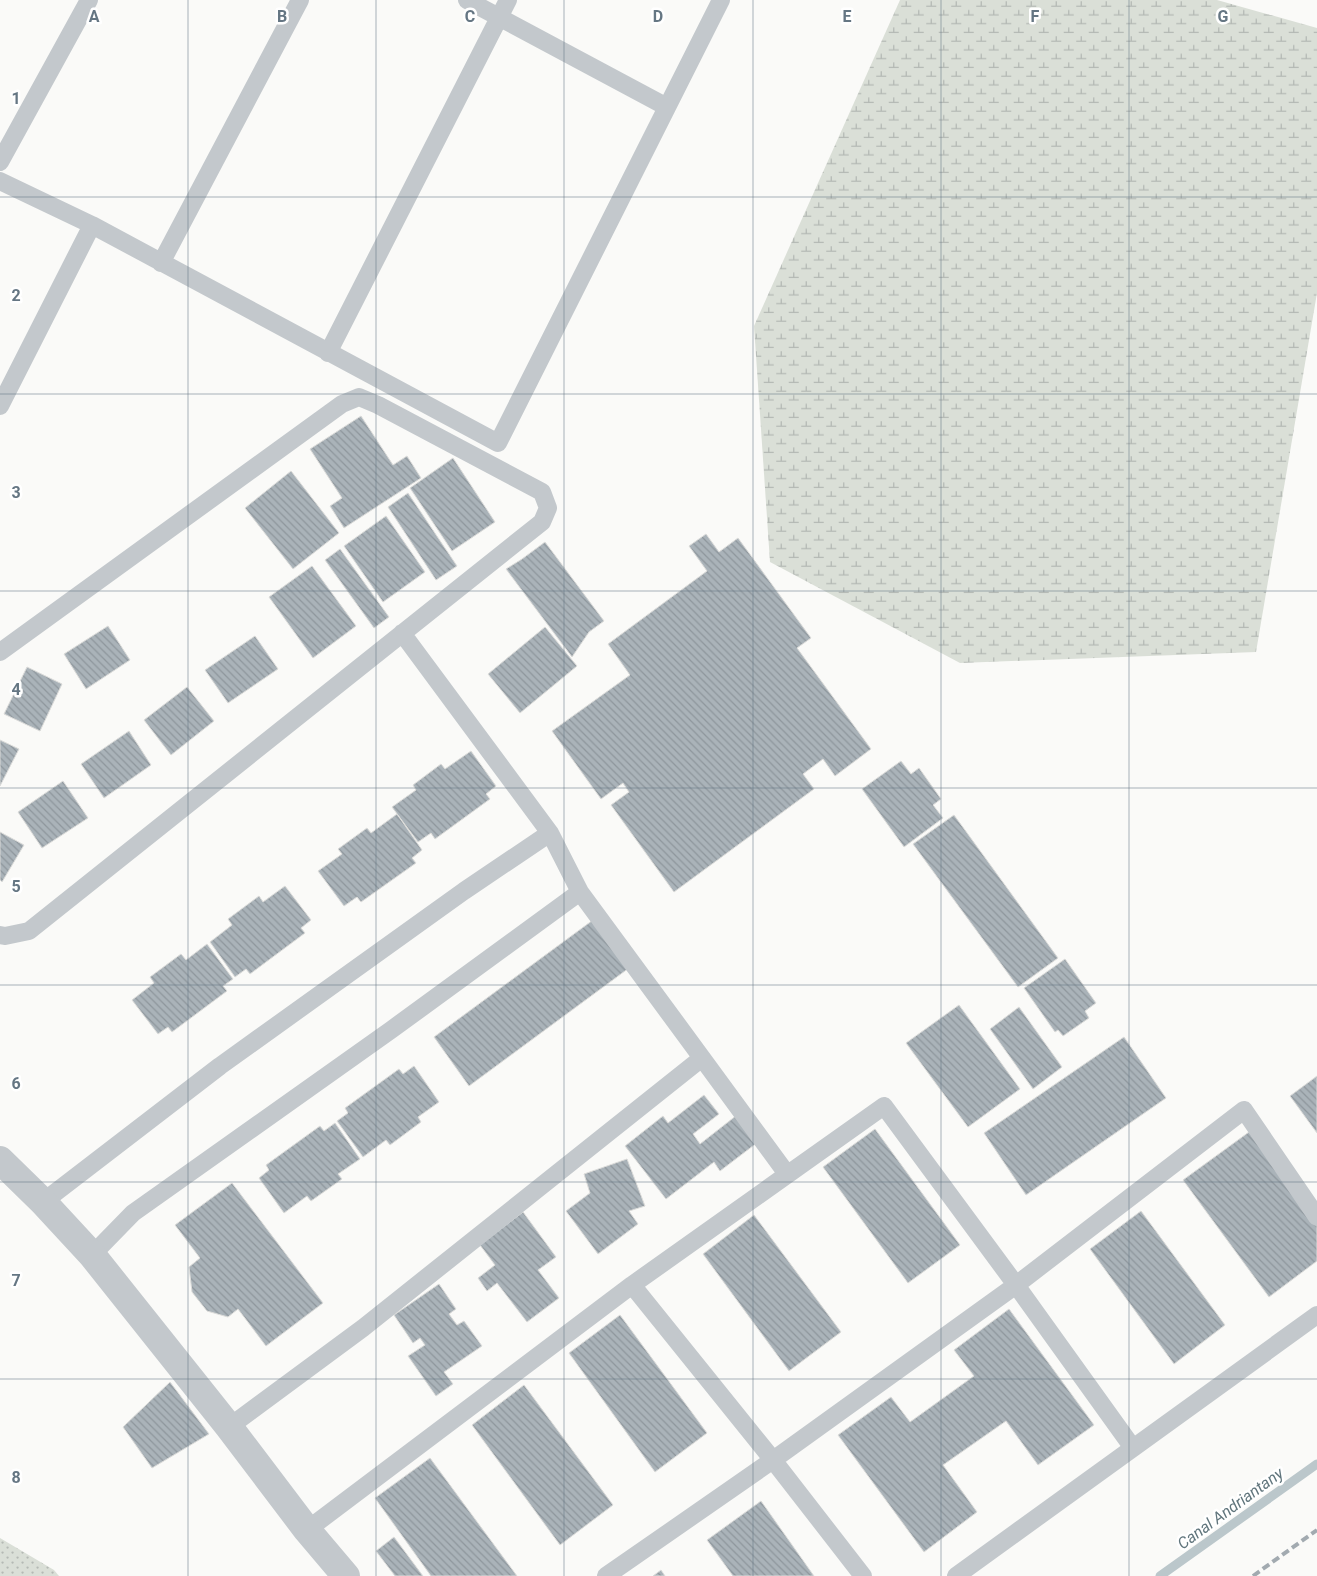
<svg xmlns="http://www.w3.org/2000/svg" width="1317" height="1576" font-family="Roboto,sans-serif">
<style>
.green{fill:url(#green-dots)}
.wetland{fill:url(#wetland-marsh)}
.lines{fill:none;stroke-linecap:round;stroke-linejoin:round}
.stream{stroke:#bbc7cb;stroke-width:9}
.building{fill:url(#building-back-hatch);stroke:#dcdcda}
.lane{stroke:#c3c8cc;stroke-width:18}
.street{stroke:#c3c8cc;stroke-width:28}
.rail{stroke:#a2aab0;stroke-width:4;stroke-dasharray:8 4;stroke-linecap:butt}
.grid{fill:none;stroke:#657683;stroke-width:1;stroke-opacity:0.55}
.labels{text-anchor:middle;stroke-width:5;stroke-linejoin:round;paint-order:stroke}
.water-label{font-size:16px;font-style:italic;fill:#60757c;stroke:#fff}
.grid-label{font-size:16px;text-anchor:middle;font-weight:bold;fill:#657683;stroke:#fff;stroke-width:5;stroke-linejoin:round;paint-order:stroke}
</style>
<defs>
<pattern id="green-dots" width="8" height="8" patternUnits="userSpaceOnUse" patternTransform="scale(1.25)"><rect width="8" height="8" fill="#dadfd7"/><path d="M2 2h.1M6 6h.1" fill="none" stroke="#b4b9b4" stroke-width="1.8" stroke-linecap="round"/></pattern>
<pattern id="wetland-marsh" width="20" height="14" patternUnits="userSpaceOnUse" patternTransform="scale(1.25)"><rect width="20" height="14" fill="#dadfd7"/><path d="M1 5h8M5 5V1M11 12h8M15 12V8" fill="none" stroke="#b4b9b4"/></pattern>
<pattern id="building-back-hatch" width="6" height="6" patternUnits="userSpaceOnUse" patternTransform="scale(1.25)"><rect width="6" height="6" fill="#aab3b9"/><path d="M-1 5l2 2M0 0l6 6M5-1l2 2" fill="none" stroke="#8e969c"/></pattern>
</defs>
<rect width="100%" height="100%" fill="#fafaf8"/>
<path class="green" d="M 0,1538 L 54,1570 L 59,1576 L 0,1576 Z"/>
<path class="wetland" d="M 900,0 L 1217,0 L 1317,28 L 1317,293 L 1256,652 L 960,663 L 770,562 L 754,326 Z"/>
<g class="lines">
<path class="stream" d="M 1160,1576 L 1317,1464"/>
</g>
<path class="building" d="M 361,416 L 393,465 L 407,456 L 421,478 L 344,528 L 330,506 L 342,498 L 310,449 Z
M 453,458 L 495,522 L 452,551 L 410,488 Z
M 291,471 L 339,533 L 293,569 L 245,508 Z
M 408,493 L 457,566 L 436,580 L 388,507 Z
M 386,516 L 425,572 L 383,602 L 344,546 Z
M 706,534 L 719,552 L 738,538 L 811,638 L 797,648 L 871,749 L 835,776 L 823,759 L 803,774 L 814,789 L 674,892 L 611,805 L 629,792 L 623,783 L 601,799 L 552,731 L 630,675 L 608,644 L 707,571 L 689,546 Z
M 545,542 L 604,621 L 589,632 L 572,657 L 506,569 L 522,559 Z
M 340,549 L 389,617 L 374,628 L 325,560 Z
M 312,566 L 356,626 L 313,658 L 269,597 Z
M 108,626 L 130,660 L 86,689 L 64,654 Z
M 545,627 L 577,666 L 520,713 L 488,674 Z
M 255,636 L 278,669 L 228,703 L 205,670 Z
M 27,667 L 62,684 L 40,731 L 4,714 Z
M 187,687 L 214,721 L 171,755 L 144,720 Z
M 129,731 L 151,765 L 104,798 L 81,764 Z
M 0,740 L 19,749 L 0,786 Z
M 471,751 L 496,786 L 486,794 L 490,799 L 435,839 L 431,833 L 418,842 L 392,807 L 416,790 L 413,785 L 441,764 L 445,769 Z
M 901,761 L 911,774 L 919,768 L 941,799 L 933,805 L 943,818 L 904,847 L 862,789 Z
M 63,781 L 88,818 L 42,848 L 18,812 Z
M 397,814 L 422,850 L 412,858 L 416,863 L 361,902 L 357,897 L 344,906 L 318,871 L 342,854 L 338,849 L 367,828 L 371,833 Z
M 954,815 L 1058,958 L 1018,987 L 913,844 Z
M 0,832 L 24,845 L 2,882 L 0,880 Z
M 285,886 L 311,920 L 301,928 L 305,933 L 250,974 L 246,969 L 235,977 L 210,942 L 232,925 L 228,919 L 259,896 L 263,902 Z
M 593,920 L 629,968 L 469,1086 L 434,1037 Z
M 207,944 L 233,979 L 223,986 L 227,991 L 172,1032 L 168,1027 L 158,1034 L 132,1000 L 154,983 L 150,977 L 181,954 L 186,960 Z
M 1065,959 L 1096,1003 L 1085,1011 L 1089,1018 L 1063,1036 L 1058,1030 L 1055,1032 L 1024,988 Z
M 959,1005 L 1020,1089 L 968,1127 L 906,1043 Z
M 1019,1007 L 1062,1067 L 1033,1089 L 990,1029 Z
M 1124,1037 L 1166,1098 L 1026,1195 L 984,1133 Z
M 414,1066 L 439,1102 L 418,1117 L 421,1122 L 390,1145 L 386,1140 L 363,1157 L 337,1121 L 348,1113 L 345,1108 L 399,1069 L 403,1074 Z
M 1317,1076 L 1317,1133 L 1290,1096 Z
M 704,1095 L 719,1114 L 693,1134 L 700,1144 L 737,1115 L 758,1142 L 720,1171 L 714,1162 L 666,1199 L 625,1146 L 663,1116 L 668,1123 Z
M 335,1123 L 360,1159 L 338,1174 L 342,1179 L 311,1201 L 307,1196 L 284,1213 L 259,1178 L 269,1170 L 266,1165 L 320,1126 L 324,1131 Z
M 875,1129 L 960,1245 L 908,1283 L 823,1167 Z
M 1249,1132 L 1317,1224 L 1317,1261 L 1269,1297 L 1183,1180 Z
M 627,1159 L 645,1206 L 629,1211 L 638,1224 L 598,1254 L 566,1211 L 590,1193 L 584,1174 Z
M 232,1183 L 323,1303 L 266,1346 L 238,1309 L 228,1317 L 207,1311 L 192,1292 L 189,1267 L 200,1258 L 175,1225 Z
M 1141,1211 L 1225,1325 L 1174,1364 L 1090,1249 Z
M 523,1212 L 556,1257 L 538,1270 L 559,1298 L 527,1322 L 497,1283 L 487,1291 L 478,1278 L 495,1265 L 480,1245 Z
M 754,1215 L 841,1332 L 789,1371 L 703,1254 Z
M 439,1284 L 456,1309 L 449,1314 L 457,1325 L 464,1321 L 482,1346 L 444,1372 L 453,1384 L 436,1396 L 408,1356 L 425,1345 L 420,1338 L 413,1343 L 394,1315 Z
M 1009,1309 L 1094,1425 L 1038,1465 L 1006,1421 L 943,1465 L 977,1512 L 924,1552 L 838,1435 L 891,1397 L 910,1422 L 974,1376 L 954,1350 Z
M 620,1315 L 707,1433 L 655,1472 L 569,1353 Z
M 170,1382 L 209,1434 L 152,1468 L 123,1427 Z
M 524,1385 L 613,1505 L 560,1545 L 472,1425 Z
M 430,1458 L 517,1576 L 431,1576 L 375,1498 Z
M 761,1501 L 814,1576 L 733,1576 L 707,1540 Z
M 394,1537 L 423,1576 L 395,1576 L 376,1551 Z
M 661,1570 L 665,1576 L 653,1576 Z"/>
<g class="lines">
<path class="lane" d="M 467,0 L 667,107
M 0,162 L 89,0
M 0,181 L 92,225 L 498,443 L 721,0
M 161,263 L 300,0
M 328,353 L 508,0
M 0,406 L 92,225
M 0,652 L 342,404 L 359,397 L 378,405 L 542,492 L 548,508 L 542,522 L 29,931 L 5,936 L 0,935
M 702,1058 L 787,1174
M 43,1202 L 220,1066 L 464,891 L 550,833
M 92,1255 L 133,1213 L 391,1030 L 580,892
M 632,1285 L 773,1460 L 863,1576
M 229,1427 L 363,1328 L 702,1058 L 580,892 L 550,833 L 402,633
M 1133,1448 L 1016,1285 L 1244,1110 L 1317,1217
M 307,1530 L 632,1285 L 884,1106 L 1016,1285 L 773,1460 L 606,1576
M 956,1576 L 1317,1315"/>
<path class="street" d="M 0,1160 L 43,1202 L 92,1255 L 229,1427 L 307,1530 L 346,1576"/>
<path class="rail" d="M 1253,1576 L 1317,1530"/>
</g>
<path class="grid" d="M 188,0 L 188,1576M 376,0 L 376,1576M 564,0 L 564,1576M 753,0 L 753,1576M 941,0 L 941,1576M 1129,0 L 1129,1576M 0,197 L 1317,197M 0,394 L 1317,394M 0,591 L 1317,591M 0,788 L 1317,788M 0,985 L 1317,985M 0,1182 L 1317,1182M 0,1379 L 1317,1379"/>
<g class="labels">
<g class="water-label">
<text transform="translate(1230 1508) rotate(-36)" y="6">Canal Andriantany</text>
</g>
</g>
<g class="grid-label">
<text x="94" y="22">A</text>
<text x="282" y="22">B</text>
<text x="470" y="22">C</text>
<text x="658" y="22">D</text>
<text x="847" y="22">E</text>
<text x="1035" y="22">F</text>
<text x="1223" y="22">G</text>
<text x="16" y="104">1</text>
<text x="16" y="301">2</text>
<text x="16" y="498">3</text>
<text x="16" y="695">4</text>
<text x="16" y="892">5</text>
<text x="16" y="1089">6</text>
<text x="16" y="1286">7</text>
<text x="16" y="1483">8</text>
</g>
</svg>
